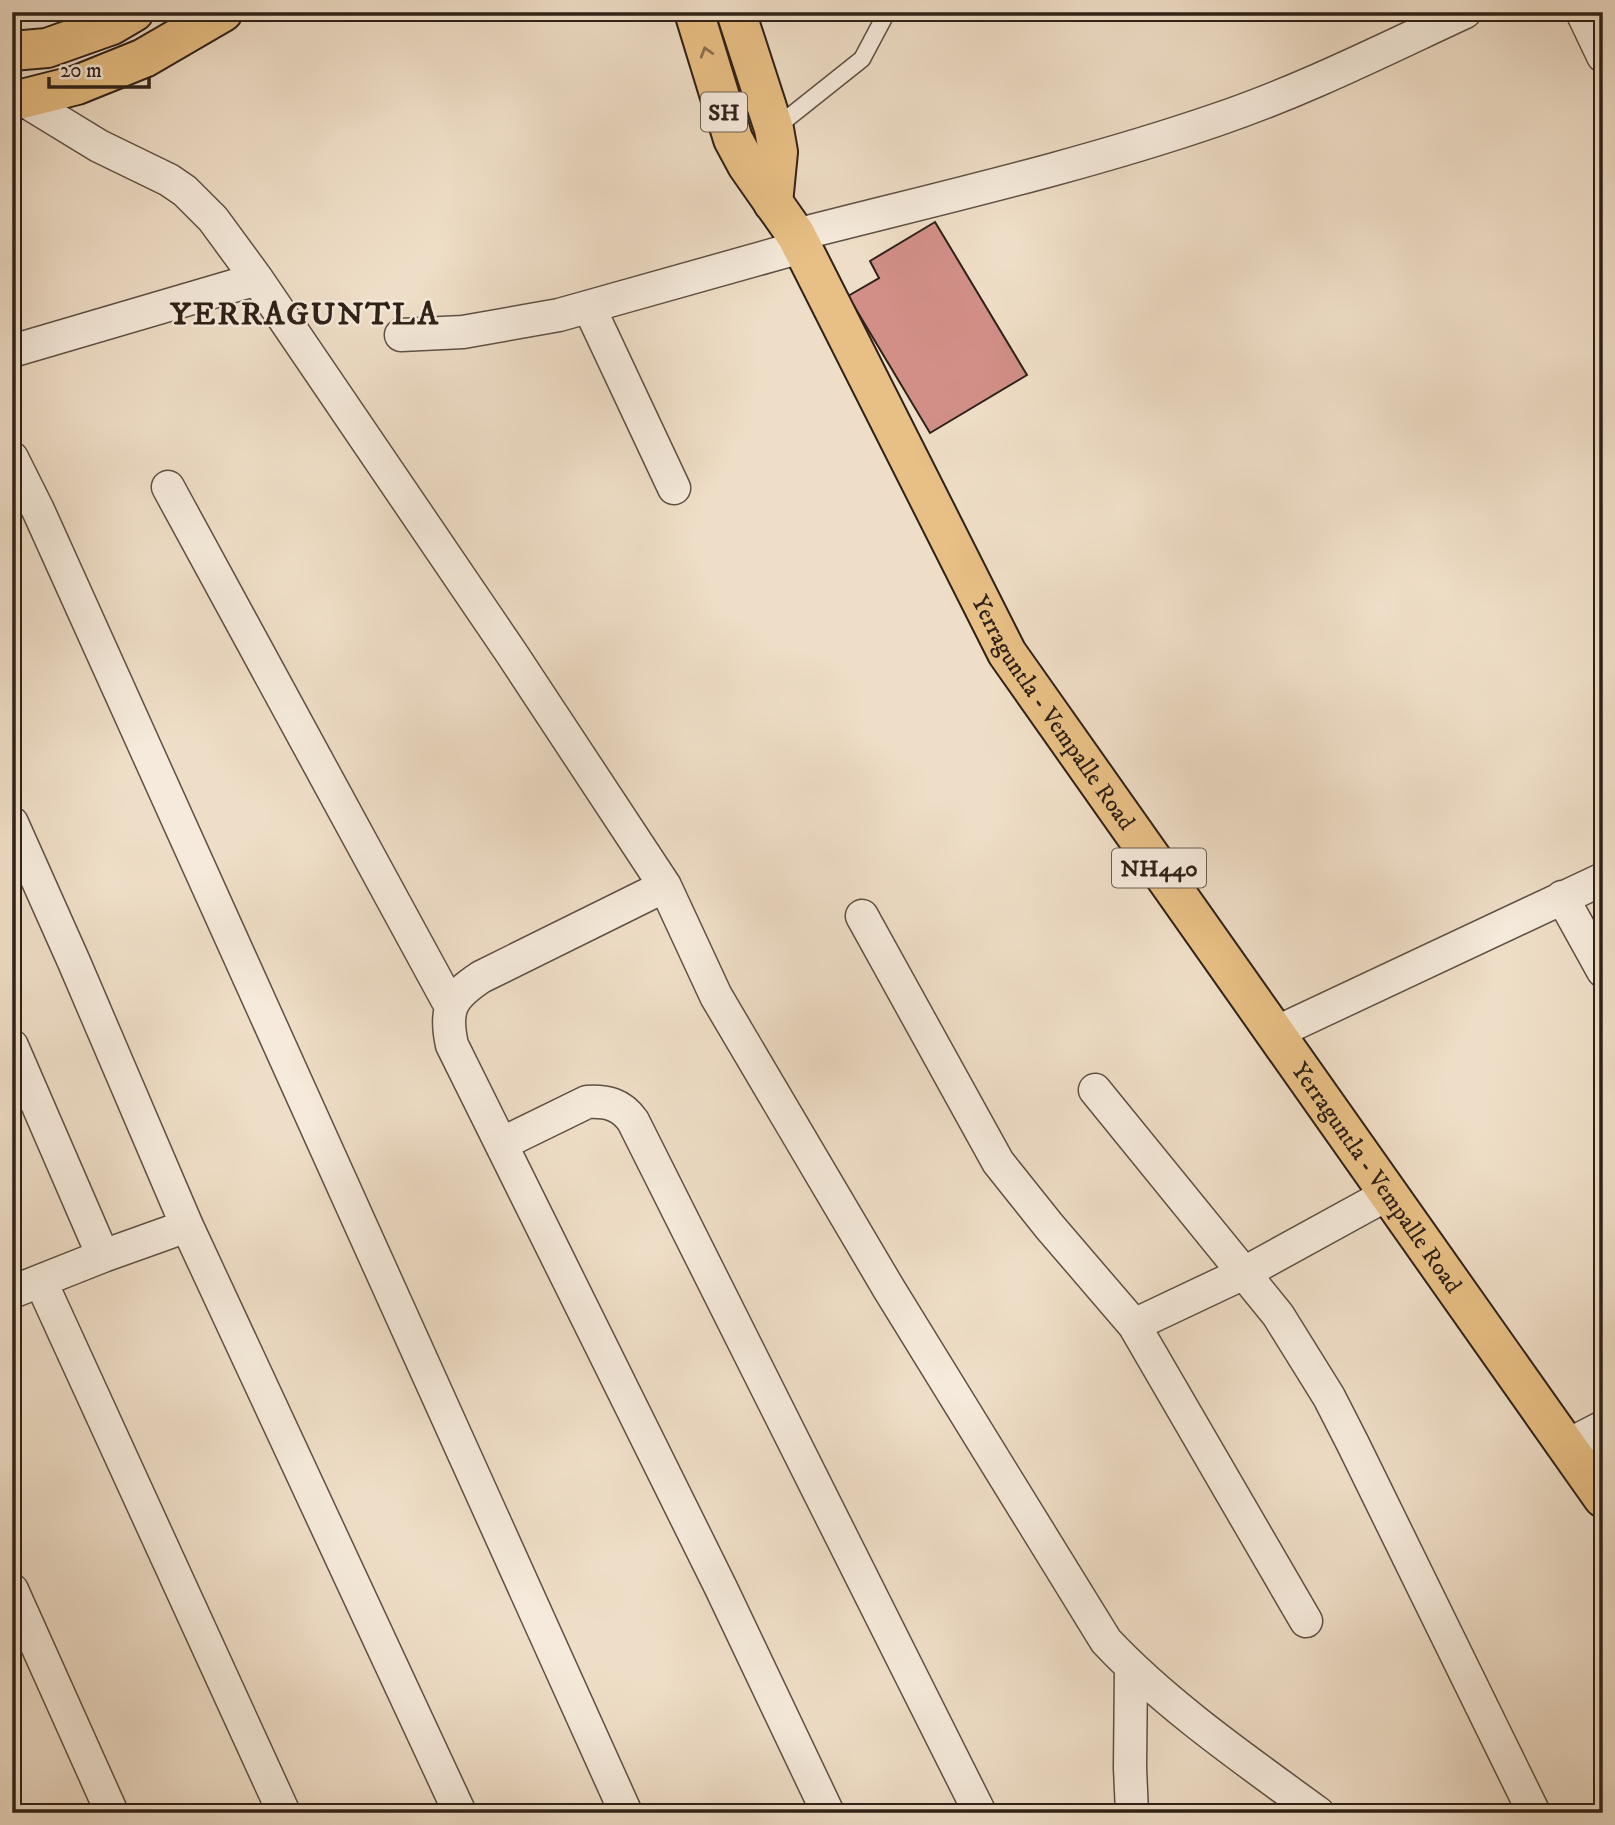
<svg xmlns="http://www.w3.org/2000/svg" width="1615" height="1825" font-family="'IM FELL DW Pica',serif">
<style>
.building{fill:#d18f87;stroke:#2f2118;stroke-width:2}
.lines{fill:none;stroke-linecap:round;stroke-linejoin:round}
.lane-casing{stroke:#5f5044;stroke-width:19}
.street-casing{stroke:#5f5044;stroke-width:35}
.highway-casing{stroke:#2f2118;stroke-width:42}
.lane{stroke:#f5eadb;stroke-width:16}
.street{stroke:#f5eadb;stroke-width:32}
.highway{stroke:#e8bf84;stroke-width:38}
.oneway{stroke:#8c704e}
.labels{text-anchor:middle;stroke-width:5;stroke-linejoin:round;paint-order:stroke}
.shield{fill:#f5eadb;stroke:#6a5d52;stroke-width:2}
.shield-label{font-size:23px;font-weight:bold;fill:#2f2118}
.street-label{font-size:24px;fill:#2f2118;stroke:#f5eadb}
.district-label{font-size:32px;font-weight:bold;letter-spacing:2px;fill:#2f2118;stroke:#f5eadb}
</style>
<rect width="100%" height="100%" fill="#efdec7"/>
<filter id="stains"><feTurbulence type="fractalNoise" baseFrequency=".00286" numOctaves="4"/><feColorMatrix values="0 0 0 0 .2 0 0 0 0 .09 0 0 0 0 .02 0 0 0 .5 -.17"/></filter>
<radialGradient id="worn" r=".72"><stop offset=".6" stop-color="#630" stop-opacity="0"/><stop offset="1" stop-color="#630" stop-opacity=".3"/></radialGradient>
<path class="building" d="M 935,222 L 1027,375 L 930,433 L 848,296 L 879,278 L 870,261 Z"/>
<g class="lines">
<g class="lane-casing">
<path id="lane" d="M 774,129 L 862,59 L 887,12"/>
</g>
<g class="street-casing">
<path id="street" d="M 1582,12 L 1603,56
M 22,99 L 99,146 L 169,180 L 185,191 L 213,219 L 257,279 L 512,654 L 665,886 L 716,996 L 889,1289 L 1106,1641 C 1166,1705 1247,1761 1318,1813
M 796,235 C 936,199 1079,167 1216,120 C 1302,91 1383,50 1465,12
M 589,307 L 674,488
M 401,335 L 463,332 L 559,315 L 801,247
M 12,351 L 257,279
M 12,458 L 38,510 L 626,1813
M 168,487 L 450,1005
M 12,823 L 74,962 L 187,1226 L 460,1813
M 665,886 L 481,977 C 451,997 444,1009 452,1045 L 721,1588 L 828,1813
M 1562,897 L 1603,971
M 862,916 L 998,1162 L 1049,1226 L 1134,1325 L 1306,1621
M 1275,1033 L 1603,879
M 12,1046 L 103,1256
M 1095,1090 L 1278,1315 L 1329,1397 L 1353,1444 L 1534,1813
M 501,1144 L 587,1102 C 607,1101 621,1104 633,1121 L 980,1813
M 41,1282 L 284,1813
M 12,1292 L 103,1256 L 187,1226
M 1134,1325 L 1244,1273 L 1388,1194
M 1566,1446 L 1603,1427
M 12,1590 L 112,1813
M 1131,1667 L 1130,1768 L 1132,1813"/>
</g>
<g class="highway-casing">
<g id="highway">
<path id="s1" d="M 694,12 L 733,139 L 747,165 L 796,235 L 1007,653 L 1603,1498"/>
<path d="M 736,12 L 774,129 L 778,152 L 773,203"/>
<path d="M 12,51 L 47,48 L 112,25 L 134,12"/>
<path d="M 12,99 L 22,99 L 77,85 L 144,58 L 223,12"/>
</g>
</g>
<use href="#lane" class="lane"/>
<use href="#street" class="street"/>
<use href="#highway" class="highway"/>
</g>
<defs><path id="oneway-chevron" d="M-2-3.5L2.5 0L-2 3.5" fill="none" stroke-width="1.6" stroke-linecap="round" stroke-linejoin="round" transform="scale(1.75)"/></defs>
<use class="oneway" href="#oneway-chevron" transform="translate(706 52) rotate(-107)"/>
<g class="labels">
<g class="shield">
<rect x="701" y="92.5" width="46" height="39" rx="5"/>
<rect x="1112" y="848.5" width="94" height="39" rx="5"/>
</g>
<g class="shield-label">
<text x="724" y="120">SH</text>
<text x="1159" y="876">NH440</text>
</g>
<g class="street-label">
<text dy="8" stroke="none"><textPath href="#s1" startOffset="791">Yerraguntla - Vempalle Road</textPath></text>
<text dy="8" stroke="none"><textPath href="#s1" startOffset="1358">Yerraguntla - Vempalle Road</textPath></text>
</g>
<g class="district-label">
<text x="305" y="324">YERRAGUNTLA</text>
</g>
</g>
<rect width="1615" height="1825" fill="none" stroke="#efdec7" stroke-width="42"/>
<rect x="14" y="14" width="1587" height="1797" fill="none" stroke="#2f2118" stroke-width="3.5"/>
<rect x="21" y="21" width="1573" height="1783" fill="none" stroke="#2f2118" stroke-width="2"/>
<path d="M49 77v10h100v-10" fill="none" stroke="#2f2118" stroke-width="3.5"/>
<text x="60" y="77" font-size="21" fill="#2f2118" stroke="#f5eadb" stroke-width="5" paint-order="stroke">20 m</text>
<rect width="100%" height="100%" filter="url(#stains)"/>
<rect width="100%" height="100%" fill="url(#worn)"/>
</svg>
